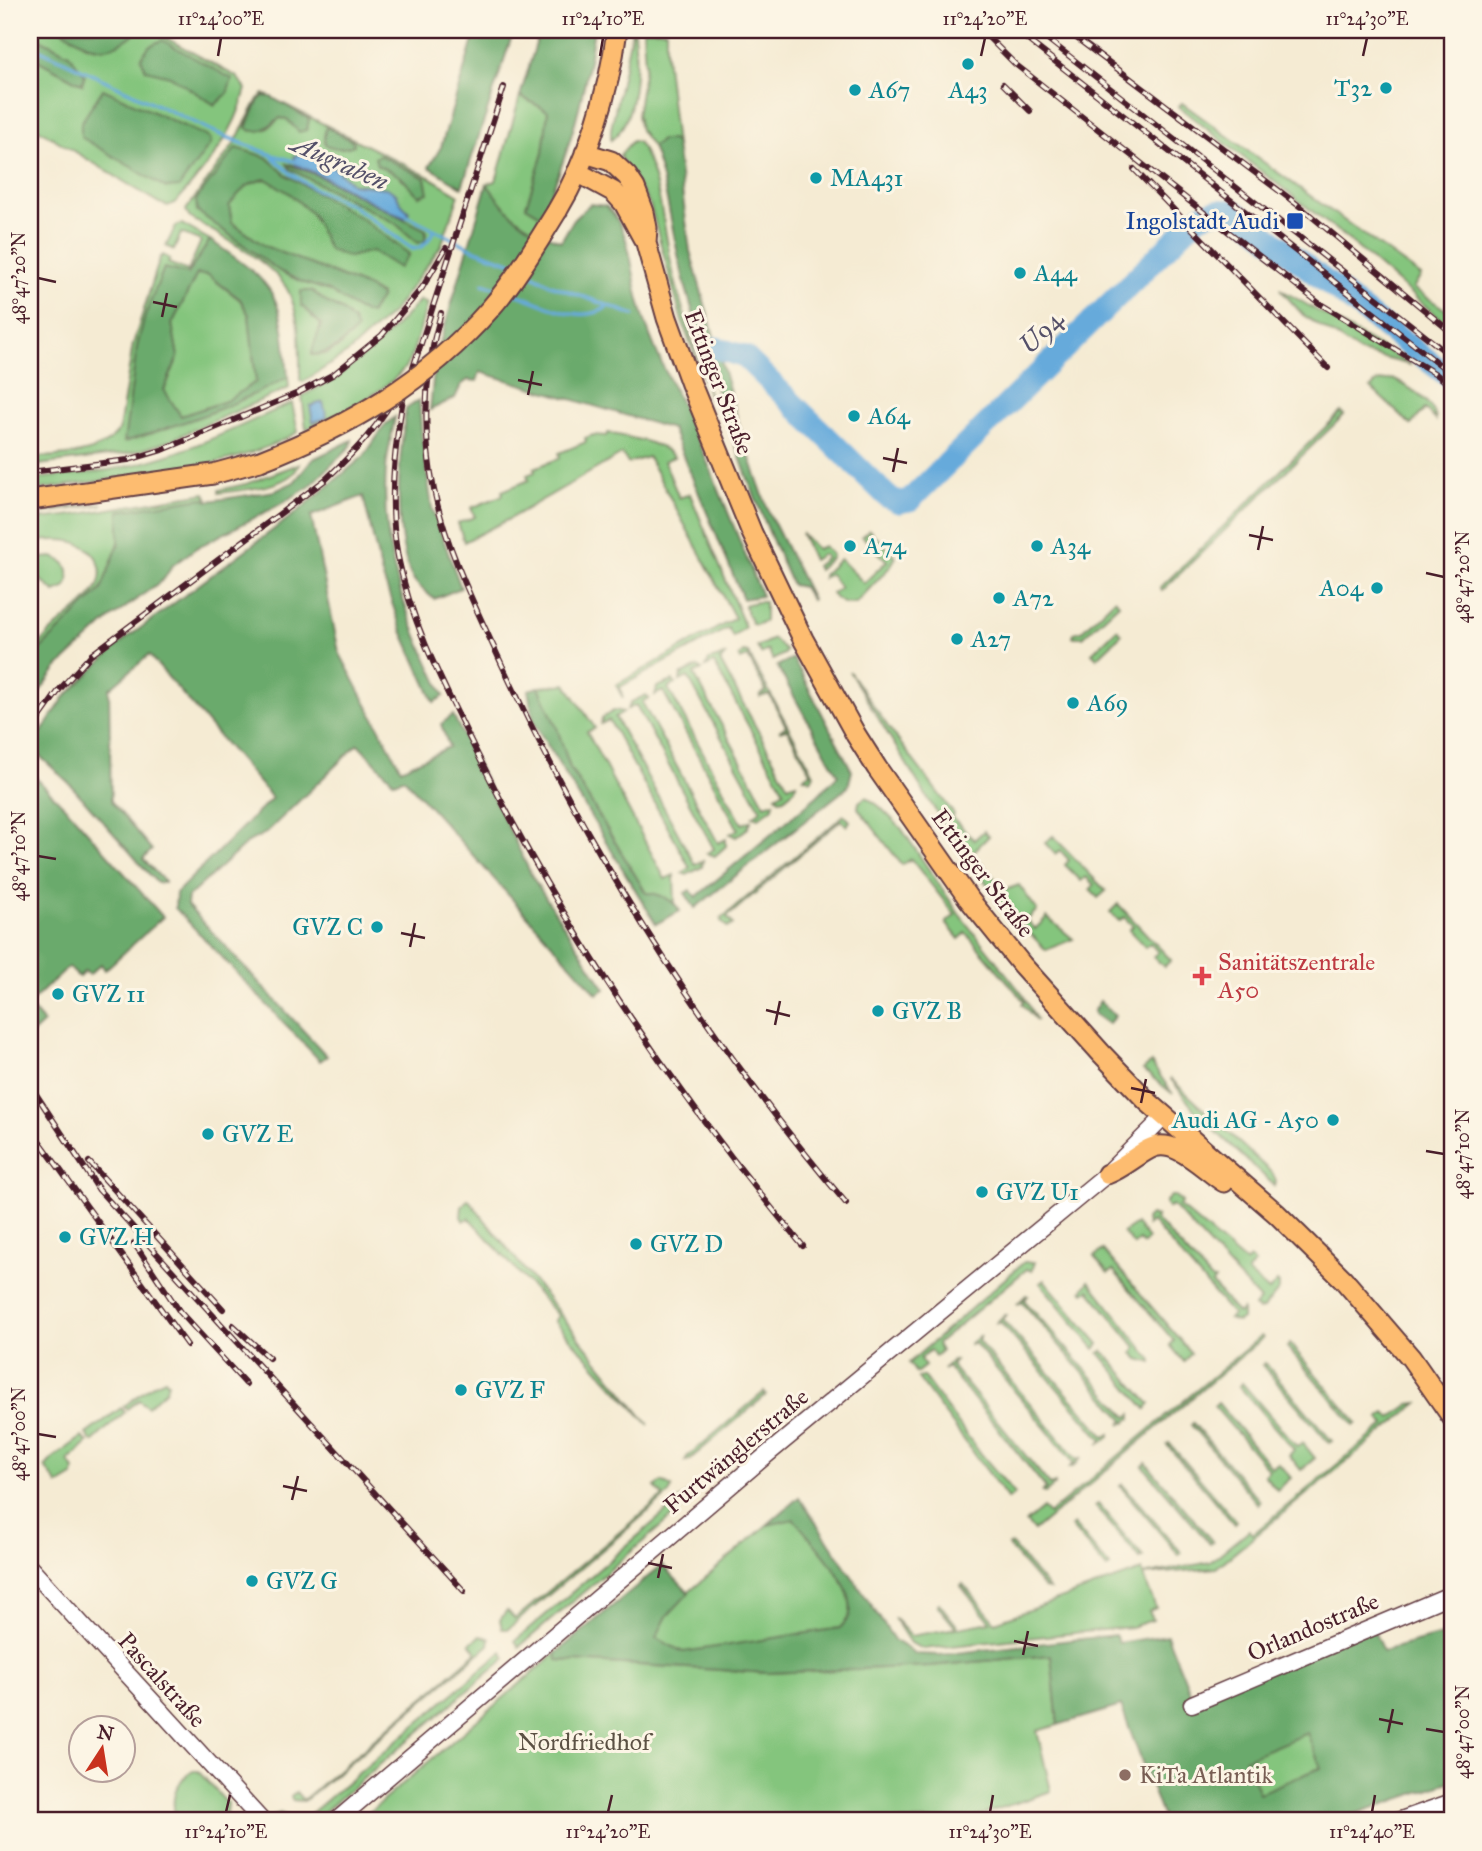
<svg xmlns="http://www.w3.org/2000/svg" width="1482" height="1851" font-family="'IM FELL Great Primer',serif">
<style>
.green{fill:#84c57d;stroke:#677254;stroke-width:2;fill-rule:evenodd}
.forest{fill:#6baa6c;stroke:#5a644c;stroke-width:2;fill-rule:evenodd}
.water{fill:#66aadb;stroke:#586483;stroke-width:2}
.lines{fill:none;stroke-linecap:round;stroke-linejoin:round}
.stream{stroke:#66aadb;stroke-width:3.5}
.river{stroke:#66aadb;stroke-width:23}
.minor-casing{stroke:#643e44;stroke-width:19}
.major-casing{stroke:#643e44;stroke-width:23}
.minor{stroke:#fff;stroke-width:16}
.major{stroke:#fdbc6f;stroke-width:19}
.rail-casing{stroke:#4a1f2b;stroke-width:6}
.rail{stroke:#fcf5e5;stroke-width:3.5;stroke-dasharray:10;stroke-linecap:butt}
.major-bridge-casing{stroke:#643e44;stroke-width:23;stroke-linecap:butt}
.major-bridge{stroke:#fdbc6f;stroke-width:19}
.ticks{fill:none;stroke:#4a1f2b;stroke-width:2.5}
.culture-dot{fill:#0f9aa8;stroke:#fcf5e5;stroke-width:2.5}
.transit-dot{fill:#1a4fb4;stroke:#fcf5e5;stroke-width:2.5}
.health-dot{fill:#e0444e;stroke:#fcf5e5;stroke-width:2.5}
.education-dot{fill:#8d6e63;stroke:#fcf5e5;stroke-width:2.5}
.labels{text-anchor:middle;stroke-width:6;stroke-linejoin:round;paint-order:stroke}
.culture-label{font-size:24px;fill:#0d838f;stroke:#fcf5e5;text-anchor:start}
.transit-label{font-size:24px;fill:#164399;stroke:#fcf5e5;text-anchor:end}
.street-label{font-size:24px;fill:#4a1f2b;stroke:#fcf5e5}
.health-label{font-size:24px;fill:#be3a42;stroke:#fcf5e5;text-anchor:start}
.park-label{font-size:24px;fill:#5b5144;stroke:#fcf5e5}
.education-label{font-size:24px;fill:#785e54;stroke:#fcf5e5;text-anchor:start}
.water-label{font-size:26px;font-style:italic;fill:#545069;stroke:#fcf5e5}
.neatline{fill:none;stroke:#4a1f2b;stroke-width:2.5}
.ticks-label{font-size:18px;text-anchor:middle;fill:#4a1f2b}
</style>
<rect width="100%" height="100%" fill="#fcf5e5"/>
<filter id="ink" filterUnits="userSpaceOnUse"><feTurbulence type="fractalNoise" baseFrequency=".0143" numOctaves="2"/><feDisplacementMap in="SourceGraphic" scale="14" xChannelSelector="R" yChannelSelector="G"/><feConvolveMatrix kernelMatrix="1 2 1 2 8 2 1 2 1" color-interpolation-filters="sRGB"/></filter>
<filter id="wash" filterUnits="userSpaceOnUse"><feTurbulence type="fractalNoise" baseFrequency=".00686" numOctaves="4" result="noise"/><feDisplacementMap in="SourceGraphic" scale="28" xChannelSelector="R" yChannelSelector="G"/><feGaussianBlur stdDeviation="1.57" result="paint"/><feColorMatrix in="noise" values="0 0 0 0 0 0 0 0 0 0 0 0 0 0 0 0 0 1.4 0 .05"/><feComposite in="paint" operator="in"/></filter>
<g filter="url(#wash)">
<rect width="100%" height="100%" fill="#f5ebd3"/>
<path class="green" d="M 30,30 L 62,30 L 87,46 L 104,49 L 139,30 L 152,30 L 237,77 L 246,89 C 235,133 206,169 176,202 L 168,206 L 159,203 L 30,124 L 30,56 L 82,84 L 69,54 L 30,34 ZM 170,76 L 227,94 L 215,105 Z
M 632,30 L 634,30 C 637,61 638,120 611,140 L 611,129 Z
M 643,30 L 666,30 L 666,54 L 676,145 L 673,140 L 661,140 L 652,147 L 640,130 L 637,115 L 645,66 Z
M 264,94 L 431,178 L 459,195 L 441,246 L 393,312 L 349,352 L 303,382 L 300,380 C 300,351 301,322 290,295 C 277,263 218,235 189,217 L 186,210 L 234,144 L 258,99 ZM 264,96 L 271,97 L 309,119 L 293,126 L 287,119 L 280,118 L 267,129 L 251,131 L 246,125 L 259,100 ZM 379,155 L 424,178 L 419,196 ZM 266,157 L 286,175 L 361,218 L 409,255 L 398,267 L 372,250 L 349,257 L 329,250 L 312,214 L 289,193 L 266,179 C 247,182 240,191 229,206 L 232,222 L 264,246 L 367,287 L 381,295 L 371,313 L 358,309 L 330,291 L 302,282 L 279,271 L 197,211 ZM 330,162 L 346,181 L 352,184 L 373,186 L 396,194 L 402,205 L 390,212 L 367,198 L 296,165 ZM 291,164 L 426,230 L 425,241 L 418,243 L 395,223 L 290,169 ZM 312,291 L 326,302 L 343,311 L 342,345 L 327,354 L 312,355 C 314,341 319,336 321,324 L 312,317 Z
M 520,96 L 548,111 L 543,153 L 526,206 L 541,215 L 533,231 L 503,207 L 487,184 L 496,181 Z
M 1182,103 L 1421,276 L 1413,288 L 1452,314 L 1452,329 L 1345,237 L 1179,107 Z
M 632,141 L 638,142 C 661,175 664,236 674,276 C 684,318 698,359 711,400 L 682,321 L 650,205 L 621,159 L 620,155 Z
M 182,224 L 210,240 L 188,274 L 164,268 L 145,316 L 137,347 L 125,442 C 181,424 236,406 288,377 L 289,388 L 166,442 L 131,453 L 30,466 L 30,458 C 60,455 100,458 119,430 L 133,344 L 160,258 L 163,255 L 170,259 L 168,263 L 188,271 L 201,241 L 181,233 L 174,250 L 166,246 L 176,226 Z
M 197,274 L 208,275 L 240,300 L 249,315 L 256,382 L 226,401 L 181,416 L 164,391 L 178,357 L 172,324 Z
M 1280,289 L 1411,365 L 1360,352 L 1303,315 Z
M 420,300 L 427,304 C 421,323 417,344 409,361 C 395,389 334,416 306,429 L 302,396 C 348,373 386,339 420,300 Z
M 1392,379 C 1406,384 1436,404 1436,420 L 1425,409 L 1411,425 L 1371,388 L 1377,382 Z
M 292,403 L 298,432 C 249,460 198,467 143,475 C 105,480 67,485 30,491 L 30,479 C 71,475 113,472 152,460 C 201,446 246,423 292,403 Z
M 1341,412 L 1344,415 L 1162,591 L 1160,588 Z
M 608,433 C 628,438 661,441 674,457 L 664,461 L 679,498 L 690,494 L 745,627 L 733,637 L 728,628 L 620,687 L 623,698 L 616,685 L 735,618 L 648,457 L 628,463 L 622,454 L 507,520 L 464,542 L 458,523 L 475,517 L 471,508 L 503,495 L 502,491 L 529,480 L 527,475 L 535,472 L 534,468 L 560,458 L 559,453 L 586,442 L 585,438 L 593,435 L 606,436 Z
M 299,464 C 292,488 241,490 219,493 L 219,490 L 246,484 Z
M 205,493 L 209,501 L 119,511 L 119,543 L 101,590 L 35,654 L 30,664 L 30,655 C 38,646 46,636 55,628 C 75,609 116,587 95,556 C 80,535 51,540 30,542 L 30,520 L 74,515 Z
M 103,504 L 30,515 L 30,512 Z
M 869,530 L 896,557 L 890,567 L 856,603 C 845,605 839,603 832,594 L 840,588 L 830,574 L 823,578 L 823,575 L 840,559 L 864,583 L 887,561 L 862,536 Z
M 801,533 L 817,549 L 824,546 L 832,555 L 831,558 L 818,570 L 816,566 L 826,558 L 823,554 L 813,560 Z
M 52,557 C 67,561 70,568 68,583 L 65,588 L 55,592 L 30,571 L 30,559 Z
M 1115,599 L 1119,604 L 1083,637 L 1073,637 L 1074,633 L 1082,631 Z
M 755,602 L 765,602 L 765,621 L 756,625 L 752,624 L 744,605 Z
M 1117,629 L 1122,634 L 1097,658 L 1092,653 Z
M 773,639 L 786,650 L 784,654 L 773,660 L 768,650 L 761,654 L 757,647 Z
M 743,652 L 748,653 L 814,774 L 811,780 L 804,777 L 811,773 L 787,729 L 779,731 L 786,726 L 769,694 L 760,697 L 760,695 L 766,691 L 748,657 L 740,660 L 739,657 Z
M 727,655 L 720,661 L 788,786 L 796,783 L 795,789 L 784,798 L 779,799 L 776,796 L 784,791 L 714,663 L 706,667 L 709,660 Z
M 698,667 L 702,670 L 694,674 L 765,805 L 774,802 L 773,807 L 759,818 L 753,816 L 761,810 L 688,677 L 680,681 L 681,675 Z
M 849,671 L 889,728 L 954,814 L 952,817 L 974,840 L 984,831 L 989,836 L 972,853 L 1005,890 L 1019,885 L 1037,910 L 1027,920 L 1035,929 L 1047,917 L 1073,939 L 1046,950 L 1002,904 L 948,831 Z
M 673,681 L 676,684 L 668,688 L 742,824 L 751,821 L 748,828 L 736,837 L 730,834 L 738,829 L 663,691 L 655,695 L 657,687 Z
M 566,684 L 595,728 L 587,732 L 665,879 L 674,875 L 675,903 L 652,893 L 646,893 L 570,768 L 557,728 L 539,687 Z
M 646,695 L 649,698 L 642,702 L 718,843 L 726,839 L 726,846 L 715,856 L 707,853 L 714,849 L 636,705 L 628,709 L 631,702 Z
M 615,710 L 623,712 L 615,717 L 695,865 L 703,861 L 702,867 L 687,875 L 682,873 L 690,868 L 609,720 L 601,724 L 602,718 Z
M 866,797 L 879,806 L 901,828 L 959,914 L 1023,995 L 1037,1021 L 1022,1004 L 1024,1001 L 966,933 L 959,939 L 946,923 L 955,915 L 911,859 L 902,865 L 858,808 L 859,802 Z
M 844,815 L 850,821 L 847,826 L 841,820 L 727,917 L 733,924 L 728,928 L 721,921 L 722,918 Z
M 1053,836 L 1106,891 L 1098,898 L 1090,890 L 1094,885 L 1086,877 L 1081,881 L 1065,865 L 1069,860 L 1060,850 L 1055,854 L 1045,843 Z
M 1118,904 L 1171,960 L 1164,967 L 1154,957 L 1158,952 L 1150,943 L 1145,947 L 1129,930 L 1133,926 L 1124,917 L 1119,921 L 1110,912 Z
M 1151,1063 L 1173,1094 L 1143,1070 Z
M 1170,1078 L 1273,1174 L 1276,1182 L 1275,1186 L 1199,1116 Z
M 1171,1196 L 1175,1196 L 1182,1202 L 1179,1206 L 1246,1263 L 1250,1259 L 1255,1263 L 1247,1272 L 1269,1291 L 1277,1282 L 1279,1284 L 1279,1290 L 1263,1309 L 1258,1310 L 1254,1307 L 1260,1300 L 1172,1205 L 1168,1208 L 1166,1205 L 1166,1201 Z
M 468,1199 L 649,1425 L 554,1321 L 558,1316 L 469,1218 L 464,1221 L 461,1217 L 462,1207 Z
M 1150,1215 L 1157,1217 L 1155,1219 L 1211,1279 L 1215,1280 L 1212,1284 L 1238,1314 L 1242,1310 L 1242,1319 L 1237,1322 L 1229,1319 L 1233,1315 L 1152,1222 L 1147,1226 L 1146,1219 Z
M 1136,1224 L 1148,1239 L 1143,1244 L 1139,1240 L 1134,1245 L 1123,1233 Z
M 1103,1250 L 1191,1353 L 1184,1362 L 1170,1345 L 1174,1341 L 1113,1270 L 1108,1273 L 1094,1257 Z
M 1024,1262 L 1035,1262 L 1032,1271 L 1027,1269 L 937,1344 L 941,1351 L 935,1356 L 930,1350 L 920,1359 L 925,1366 L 916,1373 L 909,1363 Z
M 1044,1280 L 1099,1344 L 1095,1349 L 1040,1283 Z
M 1089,1281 L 1152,1360 L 1152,1363 L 1139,1359 L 1133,1353 L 1136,1347 L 1089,1290 L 1084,1293 L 1082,1291 Z
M 1026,1295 L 1028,1296 L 1024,1300 L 1127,1417 L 1132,1414 L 1132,1418 L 1120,1425 L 1124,1420 L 1022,1302 L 1017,1304 Z
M 1004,1315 L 1006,1315 L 1002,1319 L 1105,1437 L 1110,1434 L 1110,1437 L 1098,1445 L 1102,1440 L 1000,1322 L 995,1324 Z
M 981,1336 L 978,1341 L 1077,1460 L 1082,1457 L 1073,1467 L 1070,1467 L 1074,1463 L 975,1343 L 970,1345 L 970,1343 Z
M 1261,1336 L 1263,1338 L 1034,1531 L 1026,1522 L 1043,1508 L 1049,1514 Z
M 1290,1344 L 1357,1423 L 1354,1425 L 1287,1347 Z
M 1103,1351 L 1150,1404 L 1146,1409 L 1099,1353 Z
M 952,1360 L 955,1361 L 951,1365 L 1050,1485 L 1055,1483 L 1055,1485 L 1045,1493 L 1042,1492 L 1046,1488 L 948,1367 L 943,1370 Z
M 1265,1363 L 1332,1441 L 1329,1443 L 1262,1365 Z
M 923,1376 L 977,1449 L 1015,1494 L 1008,1499 L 918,1378 Z
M 165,1379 L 168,1382 L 166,1390 L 147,1407 L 139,1400 L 127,1409 L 124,1406 L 154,1384 Z
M 1242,1383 L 1297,1447 L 1303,1443 L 1315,1458 L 1301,1470 L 1289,1455 L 1294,1450 L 1239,1386 Z
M 764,1392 L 766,1395 L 689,1460 L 685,1461 L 687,1457 Z
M 1218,1403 L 1272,1468 L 1278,1463 L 1291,1478 L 1277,1490 L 1264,1475 L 1269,1470 L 1214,1406 Z
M 1418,1403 L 1216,1568 L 1143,1575 L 1156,1608 L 1149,1611 L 1153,1620 L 1131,1627 L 923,1649 L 910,1643 L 894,1618 L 911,1636 L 956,1628 L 937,1605 L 939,1603 L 959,1628 L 990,1622 L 961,1586 L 963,1584 L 995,1622 L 1142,1570 L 1143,1575 L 1210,1562 L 1249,1530 L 1253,1534 L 1385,1425 L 1379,1418 L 1386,1413 L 1391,1418 L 1410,1404 Z
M 121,1408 L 125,1412 L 92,1442 L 86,1434 Z
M 1193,1423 L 1260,1501 L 1258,1504 L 1191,1425 Z
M 82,1437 L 88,1443 L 68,1461 L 74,1469 L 73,1476 L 58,1485 L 45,1467 L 52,1459 Z
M 1169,1443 L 1236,1521 L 1234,1524 L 1167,1445 Z
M 1146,1463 L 1213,1542 L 1210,1544 L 1143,1466 Z
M 662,1482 L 672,1487 L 669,1494 L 508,1629 L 502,1629 L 500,1620 L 507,1610 L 515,1619 L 663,1496 L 655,1487 Z
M 1122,1484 L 1182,1553 L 1179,1555 L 1173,1548 L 1120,1486 Z
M 688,1493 L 693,1499 L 519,1647 L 515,1641 Z
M 1098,1504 L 1143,1557 L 1140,1559 L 1095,1506 Z
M 794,1518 C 811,1541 856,1584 850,1614 C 849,1619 843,1624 840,1628 L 683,1653 L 655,1638 L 667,1616 L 689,1592 L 767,1525 Z
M 1074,1525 L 1110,1567 L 1107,1569 L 1071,1527 Z
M 1011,1544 L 1049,1589 L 1044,1588 L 1008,1546 Z
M 480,1636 L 490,1638 L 489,1645 L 304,1801 L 292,1800 L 291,1796 L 296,1792 L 303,1800 L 477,1652 L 470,1643 Z
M 502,1652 L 506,1658 L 313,1821 L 281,1821 L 275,1815 L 280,1813 L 296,1820 L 309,1815 Z
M 556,1653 L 558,1660 L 768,1673 L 930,1666 L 1051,1655 L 1058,1725 L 1037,1731 L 1051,1791 L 963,1821 L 359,1821 Z
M 1307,1733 L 1322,1767 L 1259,1794 L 1244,1759 Z
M 193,1771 L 198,1771 L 227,1803 L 225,1821 L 178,1821 C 169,1803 174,1782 193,1771 Z"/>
<path class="forest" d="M 62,30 L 139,30 C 107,57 94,51 62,30 Z
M 476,30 L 514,30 L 462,187 L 429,167 L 441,147 Z
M 540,30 L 594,30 C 585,93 569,157 541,215 L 526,206 L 543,153 L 548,111 L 520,96 Z
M 30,34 L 69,54 L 85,75 L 82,84 L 30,56 Z
M 162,40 L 232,79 L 227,94 L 215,105 L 170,76 L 146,70 L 141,58 L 149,46 Z
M 103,89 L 210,138 L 211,143 L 179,187 L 166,188 L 81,137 L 81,123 Z
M 264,96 L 271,97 L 309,119 L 307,130 L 299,132 L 287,119 L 280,118 C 268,125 261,137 246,128 L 259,100 Z
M 326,127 L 353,141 L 354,145 C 343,149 335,150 325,144 L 324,137 Z
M 661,140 L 673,140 L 676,145 L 690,251 L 742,435 L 769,513 L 812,599 L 811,600 L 803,587 L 792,585 C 748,488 714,390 686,288 C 673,242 669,192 652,147 Z
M 236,148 L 266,157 L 286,175 L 361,218 L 409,254 L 399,268 L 372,251 L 349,257 L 329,250 L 312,214 L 289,193 L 266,179 C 248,182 240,191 229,206 L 232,223 L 265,246 L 367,287 L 381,296 L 370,314 L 358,310 L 329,291 L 302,282 L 279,271 L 197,211 L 196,200 Z
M 379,155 L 425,178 L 428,193 L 419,196 L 400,176 L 377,165 L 375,158 Z
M 287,164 L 317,175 L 426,230 L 425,241 L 418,243 L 395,223 L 290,169 Z
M 487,184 C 509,216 525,228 561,241 L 574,219 L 590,204 L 606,206 C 631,228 631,270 639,300 C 651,351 679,395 699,443 C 721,493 741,545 762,596 L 743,599 L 672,429 L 480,372 L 477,381 L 468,380 L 461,385 L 455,398 L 430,410 L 435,360 Z
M 210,240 C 280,288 281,293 288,377 C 236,406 180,424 124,442 L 137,347 L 145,316 L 164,268 L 188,274 ZM 197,274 L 208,275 L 240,299 L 249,315 L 256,382 L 226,401 L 181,416 L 164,390 L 178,357 L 172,324 Z
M 301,291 L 312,291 L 326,302 L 343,311 L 353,321 L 357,329 C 343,344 332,353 312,355 C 313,341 319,336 321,324 L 301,305 Z
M 419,400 L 422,439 L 432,508 L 461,588 L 434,599 C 425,591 413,583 409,571 C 393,522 399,459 406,409 Z
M 395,417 C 392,435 387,453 386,470 C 380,561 408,618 444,696 L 434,702 L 402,631 L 382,575 L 363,496 L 311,516 L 339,652 L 401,769 L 449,747 L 441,724 L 453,715 L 533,878 L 605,989 L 597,994 L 404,778 L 394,782 L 358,744 L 266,833 L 248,842 L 188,897 L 187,905 L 327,1056 L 320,1061 L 175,908 L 176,893 L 272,798 L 149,655 L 109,689 L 111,801 L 152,850 L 143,859 L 165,882 L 157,883 L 69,783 L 31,748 L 64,698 L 119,644 L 297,512 L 364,456 L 385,425 Z
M 352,440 L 351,446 L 309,487 L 279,505 L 196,548 L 172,566 L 164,579 L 110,619 L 57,668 L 30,705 L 30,664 L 35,654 L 101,590 L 119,543 L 119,511 L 202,498 L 209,501 L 275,491 L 294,482 L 313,459 Z
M 793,658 L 852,771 L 848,787 L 695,908 L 685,893 L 690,890 L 696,897 L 817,796 L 838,775 L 777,666 Z
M 539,687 L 557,728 L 570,768 L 646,893 C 659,893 674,900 680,911 L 656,924 L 534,723 L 528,690 Z
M 30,772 L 69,811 L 163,917 L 105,970 L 101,964 L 89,975 L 85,971 L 79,977 L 68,967 L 30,1003 Z
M 1100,1001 L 1115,1016 L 1108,1024 L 1094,1014 L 1094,1010 Z
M 30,1007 L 44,1023 L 30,1036 Z
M 799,1497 L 895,1641 L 916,1654 L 939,1655 L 1115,1635 L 1119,1643 L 1167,1635 L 1192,1697 L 1370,1623 L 1383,1651 L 1452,1632 L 1452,1781 L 1334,1821 L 1164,1821 L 1121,1706 L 1058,1725 L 1051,1655 L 930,1666 L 768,1673 L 557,1660 L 556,1653 L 662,1565 L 689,1593 L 667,1616 L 656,1638 L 683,1652 L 840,1628 C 843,1624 849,1619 850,1614 C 857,1585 811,1541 794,1519 L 767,1525 ZM 1307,1733 L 1321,1768 L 1259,1793 L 1245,1759 Z"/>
<path class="water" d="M 300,154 L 323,157 L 352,184 L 387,188 L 396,194 L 402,205 L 409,212 L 405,218 C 368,202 334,180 296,165 L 294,156 Z
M 323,402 L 327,418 L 313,422 L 310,406 Z"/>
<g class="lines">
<path class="stream" d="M 30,45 L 219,134 L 272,155 L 297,162
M 273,157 L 290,173 L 313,188 L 353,206 L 413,249 C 425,248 428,241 434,230
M 404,214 L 475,250 L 515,264
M 528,272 L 551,285 L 634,315
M 483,284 L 498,288
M 512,293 C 538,300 580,327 607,307
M 717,348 L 730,351"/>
<path class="river" d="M 717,348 L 745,357 L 888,497 L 899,502 L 910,500 L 1198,217 C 1212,210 1222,209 1236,212 L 1452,379"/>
</g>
</g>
<g filter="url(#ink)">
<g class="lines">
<g class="minor-casing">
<path id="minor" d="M 30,1568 L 262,1821
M 1192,1704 L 1452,1594
M 336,1821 L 770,1452 L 1107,1174 L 1165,1116
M 1398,1821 L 1452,1802"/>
</g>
<g class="major-casing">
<path id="major" d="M 585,153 L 611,161 L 627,176 L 635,188 L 644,212 L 647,228 L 646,243 L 667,318 L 691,384 L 752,533 L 803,639 L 856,735 L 877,768 L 968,898 L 1022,965 L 1101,1053 L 1147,1101 L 1277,1214 L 1343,1279 L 1411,1358 L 1452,1417
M 577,172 L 614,192 L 624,203 L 643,238
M 557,211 C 589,158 609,92 617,30
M 30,500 L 213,474 L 260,461
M 1107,1174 C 1123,1168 1134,1157 1149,1149 C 1174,1135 1204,1170 1224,1182"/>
</g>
<use href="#minor" class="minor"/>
<use href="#major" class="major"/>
<g class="rail-casing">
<path id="rail" d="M 981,30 L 1015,64 L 1319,303 L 1436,374 L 1452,387
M 1015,30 L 1449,372
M 1036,30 L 1452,357
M 1066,30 L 1298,205 L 1452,333
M 1003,84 L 1030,111
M 504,87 L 403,399 C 394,452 388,504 398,557 C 411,623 443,684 472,743 C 561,926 673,1091 803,1246
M 1134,169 L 1328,368
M 441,313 C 424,371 422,431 434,490 C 447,552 477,610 503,667 C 593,861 708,1040 846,1203
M 30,472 L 128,460 L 165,449 L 298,393 L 334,374 L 382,335 L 422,288 L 446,248
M 30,731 L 60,689 L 91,655 L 325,480 C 355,452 382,423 400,387
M 30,1085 L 99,1190 L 464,1591
M 30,1128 L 187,1345
M 89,1162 L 223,1309
M 134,1243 L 180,1312 L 246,1384
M 233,1325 L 269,1358"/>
</g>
<use href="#rail" class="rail"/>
<g class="major-bridge-casing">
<path id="major-bridge" d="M 260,461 C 350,426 426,382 490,309 C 516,279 536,245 557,211"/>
</g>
<use href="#major-bridge" class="major-bridge"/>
</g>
</g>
<path class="ticks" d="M 218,56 L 221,38M 600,56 L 603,38M 981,56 L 985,38M 1363,56 L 1367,38M 38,278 L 56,282M 153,302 L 177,307M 162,317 L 167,293M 518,380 L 542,385M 528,395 L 533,371M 883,458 L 907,463M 893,472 L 898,448M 1249,535 L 1273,540M 1258,550 L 1263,526M 1426,573 L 1444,577M 38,856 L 56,859M 401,933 L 425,938M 410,947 L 415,923M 766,1010 L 790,1016M 775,1025 L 780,1001M 1131,1088 L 1155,1093M 1141,1103 L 1146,1079M 1426,1151 L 1444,1154M 38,1434 L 56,1437M 283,1486 L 307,1491M 292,1500 L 298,1476M 648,1563 L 672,1568M 658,1578 L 663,1554M 1014,1641 L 1038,1646M 1023,1655 L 1028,1631M 1379,1719 L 1403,1724M 1426,1729 L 1444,1732M 1388,1733 L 1393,1709M 226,1812 L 230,1795M 608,1812 L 612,1795M 990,1812 L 993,1795M 1372,1812 L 1375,1795"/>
<g class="culture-dot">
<circle cx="968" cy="64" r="7"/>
<circle cx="1386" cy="88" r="7"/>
<circle cx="855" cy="90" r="7"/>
<circle cx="816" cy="178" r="7"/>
<circle cx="1020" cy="273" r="7"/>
<circle cx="854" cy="416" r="7"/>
<circle cx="850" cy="546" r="7"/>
<circle cx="1037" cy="546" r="7"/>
<circle cx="1377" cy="588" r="7"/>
<circle cx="999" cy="598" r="7"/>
<circle cx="957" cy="639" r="7"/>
<circle cx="1073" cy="703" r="7"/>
<circle cx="377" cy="927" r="7"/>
<circle cx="58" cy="994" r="7"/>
<circle cx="878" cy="1011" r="7"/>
<circle cx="1333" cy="1120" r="7"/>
<circle cx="208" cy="1134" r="7"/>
<circle cx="982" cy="1192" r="7"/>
<circle cx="65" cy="1237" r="7"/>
<circle cx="636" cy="1244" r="7"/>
<circle cx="461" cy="1390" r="7"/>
<circle cx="252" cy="1581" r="7"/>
</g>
<rect class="transit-dot" x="1286" y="212" width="18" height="18" rx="3.5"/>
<path class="health-dot" d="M1198.5 965.5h7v7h7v7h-7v7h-7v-7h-7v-7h7z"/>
<circle class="education-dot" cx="1125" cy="1775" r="7"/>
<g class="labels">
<g class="culture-label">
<text x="1372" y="96" text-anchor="end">T32</text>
<text x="869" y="98">A67</text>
<text x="968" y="98" text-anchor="middle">A43</text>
<text x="830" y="186">MA431</text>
<text x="1034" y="281">A44</text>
<text x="868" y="424">A64</text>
<text x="864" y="554">A74</text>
<text x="1051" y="554">A34</text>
<text x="1363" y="596" text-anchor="end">A04</text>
<text x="1013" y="606">A72</text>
<text x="971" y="647">A27</text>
<text x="1087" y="711">A69</text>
<text x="363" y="935" text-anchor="end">GVZ C</text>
<text x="72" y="1002">GVZ 11</text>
<text x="892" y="1019">GVZ B</text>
<text x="1319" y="1128" text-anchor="end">Audi AG - A50</text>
<text x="222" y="1142">GVZ E</text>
<text x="996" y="1200">GVZ U1</text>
<text x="79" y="1245">GVZ H</text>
<text x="650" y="1252">GVZ D</text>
<text x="475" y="1398">GVZ F</text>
<text x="266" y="1589">GVZ G</text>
</g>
<g class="transit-label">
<text x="1279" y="229">Ingolstadt Audi</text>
</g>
<g class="street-label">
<text transform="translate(719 382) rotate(69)" y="8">Ettinger Straße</text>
<text transform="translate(983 873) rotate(53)" y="8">Ettinger Straße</text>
<text transform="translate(736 1451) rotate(-40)" y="8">Furtwänglerstraße</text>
<text transform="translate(1313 1627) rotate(-23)" y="8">Orlandostraße</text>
<text transform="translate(162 1680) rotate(48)" y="8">Pascalstraße</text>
</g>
<g class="health-label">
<text x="1218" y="970">Sanitätszentrale<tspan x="1218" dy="28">A50</tspan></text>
</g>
<g class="park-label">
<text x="584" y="1750">Nordfriedhof</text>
</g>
<g class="education-label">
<text x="1139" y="1783">KiTa Atlantik</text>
</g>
<g class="water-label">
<text transform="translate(340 162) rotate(24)" y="9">Augraben</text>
<text transform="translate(1041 332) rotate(-44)" y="9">U94</text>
</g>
</g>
<rect width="1482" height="1851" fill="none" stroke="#fcf5e5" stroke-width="77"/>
<g transform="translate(102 1749) rotate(12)"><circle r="33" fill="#fcf5e5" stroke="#b59f9b" stroke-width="2"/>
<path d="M0-5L12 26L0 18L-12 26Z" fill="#c8321e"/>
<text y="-10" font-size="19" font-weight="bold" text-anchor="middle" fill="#4a1f2b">N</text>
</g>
<rect x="38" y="38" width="1406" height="1774" class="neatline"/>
<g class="ticks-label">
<text x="221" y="25">11°24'00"E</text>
<text x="603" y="25">11°24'10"E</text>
<text x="985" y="25">11°24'20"E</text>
<text x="1367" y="25">11°24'30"E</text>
<text transform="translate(19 278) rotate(-90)" y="6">48°47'20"N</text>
<text transform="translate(1463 577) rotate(-90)" y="6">48°47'20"N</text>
<text transform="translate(19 856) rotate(-90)" y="6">48°47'10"N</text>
<text transform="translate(1463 1154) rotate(-90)" y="6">48°47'10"N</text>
<text transform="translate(19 1434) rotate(-90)" y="6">48°47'00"N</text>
<text transform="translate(1463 1732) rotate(-90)" y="6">48°47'00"N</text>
<text x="226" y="1838">11°24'10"E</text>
<text x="608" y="1838">11°24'20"E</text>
<text x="990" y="1838">11°24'30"E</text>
<text x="1372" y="1838">11°24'40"E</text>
</g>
</svg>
